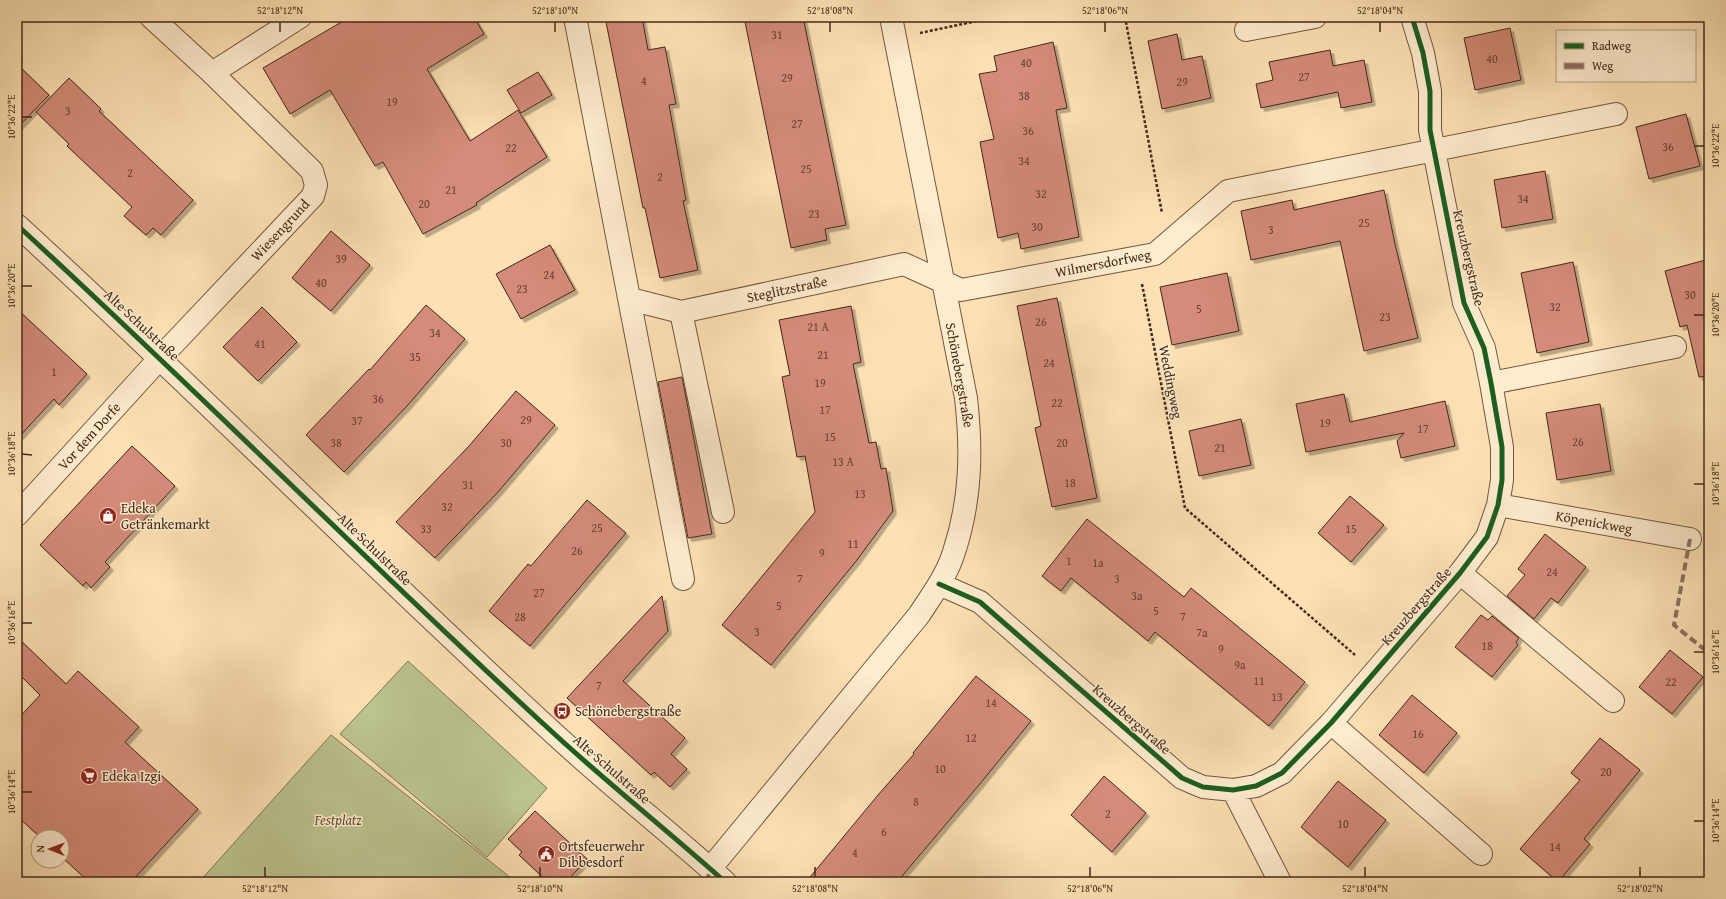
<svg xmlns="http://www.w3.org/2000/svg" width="1726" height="899" font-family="'Gentium Book Plus',serif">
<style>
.green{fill:#bbc390;stroke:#7f7654}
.building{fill:#d48b79;stroke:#432918;filter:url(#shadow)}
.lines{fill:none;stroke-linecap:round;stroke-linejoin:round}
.minor-casing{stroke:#72573f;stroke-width:24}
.path{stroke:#432918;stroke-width:2.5;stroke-dasharray:3 2;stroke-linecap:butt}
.minor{stroke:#feecce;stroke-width:22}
.quiet{stroke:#8d6e63;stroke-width:4;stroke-dasharray:8 4;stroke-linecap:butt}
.cycleway-casing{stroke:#feecce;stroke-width:8}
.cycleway{stroke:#1b5e20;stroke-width:5}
.ticks{fill:none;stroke:#432918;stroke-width:1.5}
.labels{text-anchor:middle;stroke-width:3;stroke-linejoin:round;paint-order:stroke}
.number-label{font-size:12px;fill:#674230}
.street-label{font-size:14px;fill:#432918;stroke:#feecce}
.poi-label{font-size:14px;fill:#432918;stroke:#feecce;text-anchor:start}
.park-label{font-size:14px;font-style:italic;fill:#615036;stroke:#feecce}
.neatline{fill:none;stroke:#432918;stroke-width:1.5}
.ticks-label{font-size:10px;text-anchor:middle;fill:#432918}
</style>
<defs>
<filter id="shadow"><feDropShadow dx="3.5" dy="3.5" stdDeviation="0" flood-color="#0004"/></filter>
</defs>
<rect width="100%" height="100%" fill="#fde1b4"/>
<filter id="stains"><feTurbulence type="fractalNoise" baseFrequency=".005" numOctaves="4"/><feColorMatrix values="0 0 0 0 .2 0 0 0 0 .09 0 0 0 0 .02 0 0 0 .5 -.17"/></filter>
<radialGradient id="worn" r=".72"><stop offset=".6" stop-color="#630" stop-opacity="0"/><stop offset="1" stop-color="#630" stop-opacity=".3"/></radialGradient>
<path class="green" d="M 408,661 L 547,788 L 487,857 L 340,734 Z
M 331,735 L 516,882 L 199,882 Z"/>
<path class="building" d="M 350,17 L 474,17 L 484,34 L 427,69 L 470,141 L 518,110 L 547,157 L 476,203 L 477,205 L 423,234 L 383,162 L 375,166 L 330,90 L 290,114 L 263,68 Z
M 605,17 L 642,17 L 648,50 L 665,47 L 676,104 L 669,105 L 686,200 L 683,201 L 698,270 L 660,278 L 645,208 L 643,208 Z
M 744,17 L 803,17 L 846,225 L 825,229 L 827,240 L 791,248 Z
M 1510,28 L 1521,80 L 1475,90 L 1464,38 Z
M 1177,34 L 1182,60 L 1202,56 L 1211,98 L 1162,109 L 1148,41 Z
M 1053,42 L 1067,108 L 1056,110 L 1079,237 L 1021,249 L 1018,233 L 998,238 L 980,142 L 994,139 L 979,74 L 997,71 L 994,56 Z
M 1330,50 L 1333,66 L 1364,60 L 1372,102 L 1341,108 L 1338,92 L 1261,108 L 1256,84 L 1273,80 L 1269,62 Z
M 17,64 L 49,95 L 17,128 Z
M 538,72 L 552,95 L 521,113 L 507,90 Z
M 69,78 L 101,109 L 99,111 L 193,200 L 161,235 L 153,228 L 146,235 L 124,216 L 132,207 L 67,146 L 69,144 L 36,112 Z
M 1686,114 L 1700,166 L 1649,179 L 1636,127 Z
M 1545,171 L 1553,219 L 1502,228 L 1494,180 Z
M 1384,190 L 1395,244 L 1418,338 L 1364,351 L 1340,241 L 1251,260 L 1241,211 L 1292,200 L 1294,210 Z
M 331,231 L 370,265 L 331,311 L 292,278 Z
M 550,245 L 575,290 L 521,319 L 496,274 Z
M 1709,259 L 1709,376 L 1699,377 L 1687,325 L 1680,327 L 1665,271 Z
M 1573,262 L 1589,342 L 1537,353 L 1521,273 Z
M 1227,273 L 1239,331 L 1172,345 L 1160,287 Z
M 1057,298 L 1097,498 L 1052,507 L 1035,428 L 1041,426 L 1017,306 Z
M 426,305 L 465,339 L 407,406 L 344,472 L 306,435 L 369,369 L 370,370 Z
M 851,306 L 861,362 L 853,364 L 869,443 L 876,442 L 881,469 L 886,468 L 893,511 L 857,560 L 771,665 L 722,625 L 815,512 L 805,456 L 797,457 L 782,377 L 790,375 L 779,320 Z
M 262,307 L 297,342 L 258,381 L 223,347 Z
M 17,309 L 87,374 L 59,405 L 54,399 L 17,439 Z
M 682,377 L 712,534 L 688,538 L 658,382 Z
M 516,391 L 555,425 L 498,492 L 435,558 L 396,522 L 469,446 Z
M 1344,394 L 1350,422 L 1445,401 L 1455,446 L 1401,458 L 1397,441 L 1404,433 L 1306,452 L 1296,404 Z
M 1600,404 L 1611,471 L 1557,480 L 1546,413 Z
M 1241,419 L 1251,465 L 1199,476 L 1189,431 Z
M 132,446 L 175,486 L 105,562 L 110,567 L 91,588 L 86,582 L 83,586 L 40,545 Z
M 1350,496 L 1384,525 L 1351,562 L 1318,533 Z
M 587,500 L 626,533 L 530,646 L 489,611 L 528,564 L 531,566 Z
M 1087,519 L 1184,597 L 1191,588 L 1305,682 L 1269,726 L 1155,632 L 1148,641 L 1071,578 L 1061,591 L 1042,576 Z
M 1545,534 L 1586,567 L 1558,603 L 1551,598 L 1534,619 L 1507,596 L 1525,575 L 1518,569 Z
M 662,596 L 668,631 L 623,681 L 685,738 L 671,754 L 687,769 L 670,787 L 654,772 L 651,775 L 567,698 Z
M 1481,615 L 1488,620 L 1492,616 L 1519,638 L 1516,642 L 1518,645 L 1492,677 L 1455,647 Z
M 17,637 L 66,684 L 78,671 L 139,727 L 125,742 L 198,809 L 131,882 L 89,882 L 62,857 L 62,837 L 40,837 L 17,816 L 17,720 L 40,695 L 17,672 Z
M 1670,650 L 1703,677 L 1672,714 L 1639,687 Z
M 976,676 L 1031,721 L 979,785 L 897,882 L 806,882 L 878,795 L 914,754 L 913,753 Z
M 1412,695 L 1457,733 L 1424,773 L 1379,735 Z
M 1600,738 L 1640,770 L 1584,839 L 1590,844 L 1558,882 L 1520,849 L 1580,780 L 1571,773 Z
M 1104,776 L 1146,813 L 1112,852 L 1071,815 Z
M 1338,781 L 1386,820 L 1348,867 L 1301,827 Z
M 535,811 L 587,859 L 566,882 L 548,882 L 519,855 L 522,852 L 508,839 Z"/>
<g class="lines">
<g class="minor-casing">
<path id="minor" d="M 575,17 L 683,579
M 1246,30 L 1315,17
M 212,73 L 300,17
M 17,225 C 197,390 369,564 549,729 C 606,782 667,830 725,882
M 630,299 L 681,312 L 904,264 L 961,290 L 1155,254 L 1228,191 L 1616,114
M 681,312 L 723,512
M 1491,383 L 1675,347
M 1498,505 L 1690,539
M 17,515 L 160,358 L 313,196 L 316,185 L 312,171 L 212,73 L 151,17
M 1460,573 L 1613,701
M 939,584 L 980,602 L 1182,778 L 1203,787 L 1233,790 L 1256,786 L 1282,773 L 1331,723 L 1460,573 L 1487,537 L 1498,505 L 1502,480 L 1502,447 L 1491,383 L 1484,348 L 1464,303 L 1430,130 L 1430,91 L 1423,53 L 1412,17
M 1331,723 L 1481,854
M 1233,790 L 1280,882
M 710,869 L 919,615 C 932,595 947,575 954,552 C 971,500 972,451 966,398 L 891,17"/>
</g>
<path class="path" d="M 1125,17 L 1162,213
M 920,33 L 996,17
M 1142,284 L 1185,508 L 1355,655"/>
<use href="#minor" class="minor"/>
<path class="quiet" d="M 1690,539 L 1674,625 L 1709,653
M 707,882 L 710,869"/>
<g class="cycleway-casing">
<path id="cycleway" d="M 17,225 C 197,390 369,564 549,729 C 606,782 667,830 725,882
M 939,584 L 980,602 L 1182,778 L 1203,787 L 1233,790 L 1256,786 L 1282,773 L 1331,723 L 1460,573 L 1487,537 L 1498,505 L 1502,480 L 1502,447 L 1491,383 L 1484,348 L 1464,303 L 1430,130 L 1430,91 L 1423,53 L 1412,17"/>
</g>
<use href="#cycleway" class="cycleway"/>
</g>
<path class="ticks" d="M 280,32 L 280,22M 555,32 L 555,22M 830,32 L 830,22M 1105,32 L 1105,22M 1380,32 L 1380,22M 22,117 L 32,117M 1694,146 L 1704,146M 22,286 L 32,286M 1694,315 L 1704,315M 22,454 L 32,455M 1694,484 L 1704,484M 22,623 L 32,623M 1694,652 L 1704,652M 22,792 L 32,792M 1694,821 L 1704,821M 265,877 L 265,867M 540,877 L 540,867M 815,877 L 815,867M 1090,877 L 1090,867M 1365,877 L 1365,867M 1640,877 L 1640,867"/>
<defs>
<g id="shop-disc" transform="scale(0.9)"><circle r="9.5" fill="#8f2418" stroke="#feecce"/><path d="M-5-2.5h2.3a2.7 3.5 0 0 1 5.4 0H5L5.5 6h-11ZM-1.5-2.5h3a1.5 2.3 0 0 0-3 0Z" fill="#fff"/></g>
<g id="bus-disc" transform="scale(0.9)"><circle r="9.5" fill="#8f2418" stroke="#feecce"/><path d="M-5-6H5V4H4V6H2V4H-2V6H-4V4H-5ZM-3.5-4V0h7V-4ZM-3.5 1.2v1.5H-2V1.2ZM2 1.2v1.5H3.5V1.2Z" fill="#fff"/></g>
<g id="supermarket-disc" transform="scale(0.9)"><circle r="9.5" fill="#8f2418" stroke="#feecce"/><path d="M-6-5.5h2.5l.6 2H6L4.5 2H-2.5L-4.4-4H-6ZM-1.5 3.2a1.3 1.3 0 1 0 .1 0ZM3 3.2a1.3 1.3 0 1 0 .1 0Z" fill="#fff"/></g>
<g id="civic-disc" transform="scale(0.9)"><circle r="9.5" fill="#8f2418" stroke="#feecce"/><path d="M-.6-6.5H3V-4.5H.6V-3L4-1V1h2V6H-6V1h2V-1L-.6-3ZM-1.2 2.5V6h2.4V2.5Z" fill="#fff"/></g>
</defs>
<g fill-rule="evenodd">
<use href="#shop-disc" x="108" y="516"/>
<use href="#bus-disc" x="562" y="711"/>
<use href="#supermarket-disc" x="89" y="776"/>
<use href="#civic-disc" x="546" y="854"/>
</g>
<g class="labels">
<g class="number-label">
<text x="777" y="39">31</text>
<text x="1492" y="63">40</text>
<text x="1026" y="67">40</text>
<text x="1304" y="81">27</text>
<text x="787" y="82">29</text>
<text x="644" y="85">4</text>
<text x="1182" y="86">29</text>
<text x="1024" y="100">38</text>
<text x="392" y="106">19</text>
<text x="68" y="115">3</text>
<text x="797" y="128">27</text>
<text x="1028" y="135">36</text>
<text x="1668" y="151">36</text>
<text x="511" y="152">22</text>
<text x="1024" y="165">34</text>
<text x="806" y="173">25</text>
<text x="130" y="177">2</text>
<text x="660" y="181">2</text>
<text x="451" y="194">21</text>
<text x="1041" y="198">32</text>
<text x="1523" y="203">34</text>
<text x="424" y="208">20</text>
<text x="814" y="218">23</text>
<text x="1364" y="227">25</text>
<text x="1037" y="231">30</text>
<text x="1271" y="234">3</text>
<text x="341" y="263">39</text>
<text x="549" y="279">24</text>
<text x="321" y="287">40</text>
<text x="522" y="293">23</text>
<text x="1690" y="299">30</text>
<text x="1555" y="311">32</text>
<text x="1199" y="313">5</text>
<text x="1385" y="321">23</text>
<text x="1041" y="326">26</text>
<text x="818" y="331">21 A</text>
<text x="435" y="337">34</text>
<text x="260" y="348">41</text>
<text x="823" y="359">21</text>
<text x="415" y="361">35</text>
<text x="1049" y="367">24</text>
<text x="54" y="376">1</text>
<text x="820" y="387">19</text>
<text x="378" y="403">36</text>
<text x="1057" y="407">22</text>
<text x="825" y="414">17</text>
<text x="526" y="424">29</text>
<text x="357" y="425">37</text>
<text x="1325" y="427">19</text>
<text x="1423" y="433">17</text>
<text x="830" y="441">15</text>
<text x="1578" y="446">26</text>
<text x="336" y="447">38</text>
<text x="506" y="447">30</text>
<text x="1062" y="447">20</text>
<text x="1220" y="452">21</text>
<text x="843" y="466">13 A</text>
<text x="1070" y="487">18</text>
<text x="468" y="489">31</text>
<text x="860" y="498">13</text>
<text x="447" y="511">32</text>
<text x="597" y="532">25</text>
<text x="426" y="533">33</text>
<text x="1351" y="533">15</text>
<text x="853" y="548">11</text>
<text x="577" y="555">26</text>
<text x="822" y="557">9</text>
<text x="1069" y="565">1</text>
<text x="1098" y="567">1a</text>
<text x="1552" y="576">24</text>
<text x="800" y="583">7</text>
<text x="1117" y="583">3</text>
<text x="539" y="597">27</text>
<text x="1137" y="600">3a</text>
<text x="779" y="610">5</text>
<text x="1156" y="615">5</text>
<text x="520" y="621">28</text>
<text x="1183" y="621">7</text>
<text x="757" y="636">3</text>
<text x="1202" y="637">7a</text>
<text x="1487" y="650">18</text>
<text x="1221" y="653">9</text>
<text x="1240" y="669">9a</text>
<text x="1259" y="685">11</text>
<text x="1671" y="686">22</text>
<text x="599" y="690">7</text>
<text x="1277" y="701">13</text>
<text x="991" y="707">14</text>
<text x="1418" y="738">16</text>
<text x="971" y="742">12</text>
<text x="940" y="773">10</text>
<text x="1606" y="776">20</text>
<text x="916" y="806">8</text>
<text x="1108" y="818">2</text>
<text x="1343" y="828">10</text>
<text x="884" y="836">6</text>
<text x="1555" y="851">14</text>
<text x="855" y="857">4</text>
</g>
<g class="street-label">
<text transform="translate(280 230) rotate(-47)" y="5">Wiesengrund</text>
<text transform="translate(1469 258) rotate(77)" y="5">Kreuzbergstraße</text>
<text transform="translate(1103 263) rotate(-11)" y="5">Wilmersdorfweg</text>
<text transform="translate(787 289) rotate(-12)" y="5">Steglitzstraße</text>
<text transform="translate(142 325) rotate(43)" y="5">Alte Schulstraße</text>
<text transform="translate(960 375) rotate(80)" y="5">Schönebergstraße</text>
<text transform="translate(1171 382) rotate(79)" y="5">Weddingweg</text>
<text transform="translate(89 436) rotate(-48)" y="5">Vor dem Dorfe</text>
<text transform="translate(1594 522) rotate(10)" y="5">Köpenickweg</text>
<text transform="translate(375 549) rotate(44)" y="5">Alte Schulstraße</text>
<text transform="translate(1416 606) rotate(-49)" y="5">Kreuzbergstraße</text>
<text transform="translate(1132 719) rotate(41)" y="5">Kreuzbergstraße</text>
<text transform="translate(612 769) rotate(41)" y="5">Alte Schulstraße</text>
</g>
<g class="poi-label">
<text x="121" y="513">Edeka<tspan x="121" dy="16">Getränkemarkt</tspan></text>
<text x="575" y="716">Schönebergstraße</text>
<text x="102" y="781">Edeka Izgi</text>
<text x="559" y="851">Ortsfeuerwehr<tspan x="559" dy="16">Dibbesdorf</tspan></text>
</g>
<g class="park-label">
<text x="338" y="825">Festplatz</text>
</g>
</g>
<rect width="1726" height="899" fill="none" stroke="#fde1b4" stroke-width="44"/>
<rect x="1556" y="30" width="140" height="52" fill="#feecce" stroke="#b39e85"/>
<rect x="1564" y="43" width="20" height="6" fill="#1b5e20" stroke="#b39e85"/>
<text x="1592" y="50" font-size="12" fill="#432918">Radweg</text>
<rect x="1564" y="63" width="20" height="6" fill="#8d6e63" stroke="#b39e85"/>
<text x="1592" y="70" font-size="12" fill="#432918">Weg</text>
<g transform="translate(50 849) rotate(271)"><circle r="19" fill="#feecce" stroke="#b39e85"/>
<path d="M0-3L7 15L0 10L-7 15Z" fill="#8f2418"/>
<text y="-6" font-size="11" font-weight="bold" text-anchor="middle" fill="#432918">N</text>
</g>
<rect x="22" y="22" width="1682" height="855" class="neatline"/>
<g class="ticks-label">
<text x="280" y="14">52°18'12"N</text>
<text x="555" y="14">52°18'10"N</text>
<text x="830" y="14">52°18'08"N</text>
<text x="1105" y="14">52°18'06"N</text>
<text x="1380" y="14">52°18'04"N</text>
<text transform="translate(11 117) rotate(-90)" y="4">10°36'22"E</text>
<text transform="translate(1715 146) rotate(-90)" y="4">10°36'22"E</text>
<text transform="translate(11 286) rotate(-90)" y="4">10°36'20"E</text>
<text transform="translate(1715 315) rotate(-90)" y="4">10°36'20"E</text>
<text transform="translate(11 454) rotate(-90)" y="4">10°36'18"E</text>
<text transform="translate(1715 484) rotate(-90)" y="4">10°36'18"E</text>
<text transform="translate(11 623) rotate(-90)" y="4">10°36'16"E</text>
<text transform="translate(1715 652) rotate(-90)" y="4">10°36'16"E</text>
<text transform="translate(11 792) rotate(-90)" y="4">10°36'14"E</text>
<text transform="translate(1715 821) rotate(-90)" y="4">10°36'14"E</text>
<text x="265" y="892">52°18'12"N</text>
<text x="540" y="892">52°18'10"N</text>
<text x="815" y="892">52°18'08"N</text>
<text x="1090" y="892">52°18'06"N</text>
<text x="1365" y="892">52°18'04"N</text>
<text x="1640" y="892">52°18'02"N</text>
</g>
<rect width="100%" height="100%" filter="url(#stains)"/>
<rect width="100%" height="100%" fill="url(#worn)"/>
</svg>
